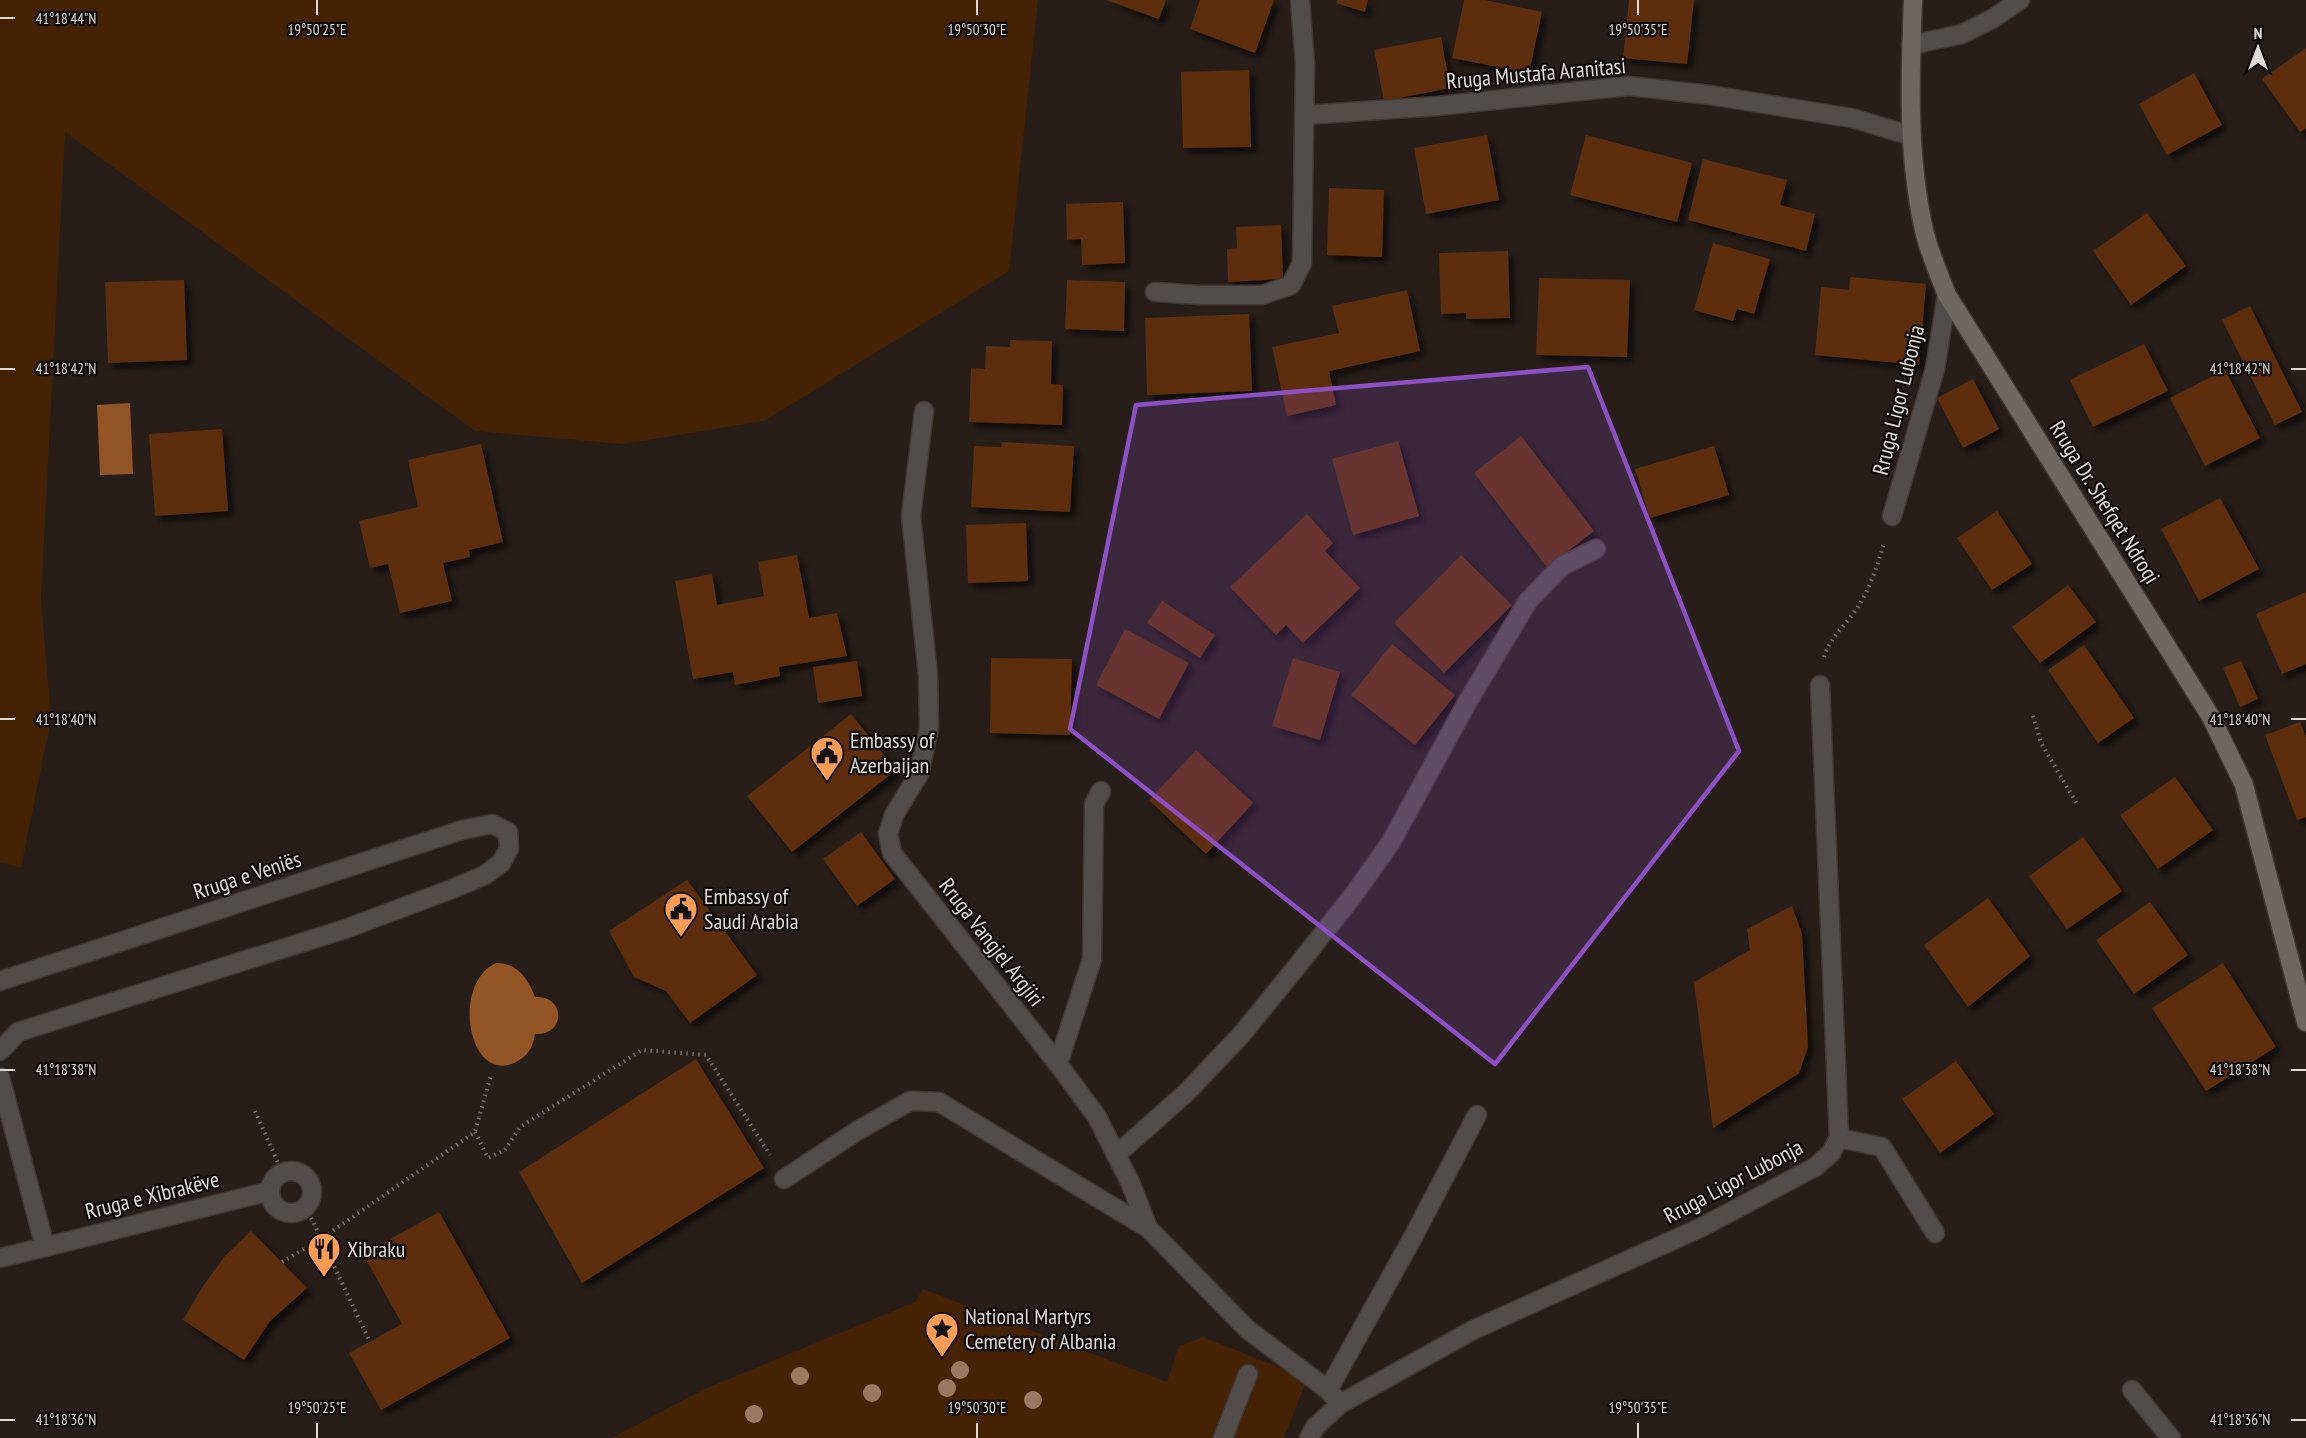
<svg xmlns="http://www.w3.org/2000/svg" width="2306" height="1438" font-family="'PT Sans Narrow',sans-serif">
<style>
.green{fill:#462204}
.water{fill:#945525}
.building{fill:#5d2f08;filter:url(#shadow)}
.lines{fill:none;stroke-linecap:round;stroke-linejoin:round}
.service-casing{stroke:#413834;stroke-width:21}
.minor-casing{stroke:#413834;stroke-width:21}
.secondary-casing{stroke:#413834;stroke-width:21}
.path{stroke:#776f6b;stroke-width:4;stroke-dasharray:1.5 4.5;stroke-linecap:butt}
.service{stroke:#524d4b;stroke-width:18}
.minor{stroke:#524d4b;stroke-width:18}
.secondary{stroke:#6e6762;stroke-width:18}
.tree{fill:#9a7862}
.marked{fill:#8f4fc4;fill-opacity:0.2;stroke:#8f4fc4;stroke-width:4.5;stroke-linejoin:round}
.ticks{fill:none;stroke:#e1dbd7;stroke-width:2}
.labels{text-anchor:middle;stroke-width:4.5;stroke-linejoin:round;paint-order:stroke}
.street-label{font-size:22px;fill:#e1dbd7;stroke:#0d0907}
.poi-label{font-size:22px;fill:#e1dbd7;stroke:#0d0907;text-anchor:start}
.ticks-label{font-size:15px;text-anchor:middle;fill:#e1dbd7;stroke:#0d0907;stroke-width:4.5;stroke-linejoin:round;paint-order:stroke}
</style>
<defs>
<filter id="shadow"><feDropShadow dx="5.5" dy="5.5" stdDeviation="3" flood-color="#0009"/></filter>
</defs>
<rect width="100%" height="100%" fill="#271e19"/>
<path class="green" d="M 0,0 L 1038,0 L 1009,271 L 764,421 L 623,444 L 475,431 L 65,132 L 41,599 L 51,719 L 21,868 L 0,862 Z
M 923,1289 L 1167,1382 L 1179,1346 L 1203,1337 L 1286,1370 L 1304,1387 L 1284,1438 L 612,1438 L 702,1390 L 915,1302 Z"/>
<path class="water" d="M 130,403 L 133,474 L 100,475 L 97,405 Z
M 496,963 C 517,962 529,980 535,997 C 566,995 566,1036 535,1034 C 533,1048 527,1057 514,1063 C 468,1083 451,984 496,963 Z"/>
<path class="building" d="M 1106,0 L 1166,0 L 1159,19 Z
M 1200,0 L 1274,0 L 1255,53 L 1190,29 Z
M 1337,0 L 1368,0 L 1365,12 L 1336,3 Z
M 1464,0 L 1485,0 L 1542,12 L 1529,73 L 1452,58 Z
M 1629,0 L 1694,0 L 1687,64 L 1623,58 Z
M 1441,37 L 1450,88 L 1384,101 L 1374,50 Z
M 2306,48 L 2306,128 L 2300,132 L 2262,79 Z
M 1249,70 L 1251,147 L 1183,148 L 1181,72 Z
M 2194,73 L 2222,125 L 2167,155 L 2139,104 Z
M 1487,135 L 1499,200 L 1426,214 L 1414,148 Z
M 1586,135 L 1692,163 L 1677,222 L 1570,195 Z
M 1703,159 L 1787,180 L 1780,205 L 1815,214 L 1806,251 L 1688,220 Z
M 1329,188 L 1384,190 L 1382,257 L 1327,255 Z
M 1123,202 L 1125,263 L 1082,265 L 1081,239 L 1067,240 L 1066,204 Z
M 2147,213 L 2186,266 L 2131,305 L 2093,251 Z
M 1281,225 L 1283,279 L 1228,282 L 1227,249 L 1237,248 L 1236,227 Z
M 1713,243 L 1770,259 L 1754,314 L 1737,309 L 1733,321 L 1694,310 Z
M 1508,251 L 1510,318 L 1466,319 L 1466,313 L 1441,314 L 1439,253 Z
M 1850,277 L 1926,284 L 1919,365 L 1815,355 L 1821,287 L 1849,290 Z
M 1539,278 L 1630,280 L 1627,357 L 1536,355 Z
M 184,280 L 187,360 L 108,363 L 105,282 Z
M 1067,280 L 1125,282 L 1124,331 L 1065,329 Z
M 1407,290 L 1420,351 L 1329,371 L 1336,405 L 1287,416 L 1272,347 L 1339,333 L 1332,306 Z
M 2250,306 L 2302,412 L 2275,425 L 2222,320 Z
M 1249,314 L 1252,391 L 1147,395 L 1145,318 Z
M 1010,340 L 1052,341 L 1051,384 L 1063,385 L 1062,425 L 969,422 L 971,368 L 985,369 L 986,346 L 1010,347 Z
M 2144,344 L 2168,391 L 2093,427 L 2070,380 Z
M 2225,370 L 2260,438 L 2205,466 L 2170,398 Z
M 1973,379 L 1999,429 L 1963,448 L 1937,398 Z
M 222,429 L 228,511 L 155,516 L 149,434 Z
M 1521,436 L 1594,531 L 1547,567 L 1474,473 Z
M 1398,441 L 1419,516 L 1353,535 L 1332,459 Z
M 1002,442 L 1074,446 L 1070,512 L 971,507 L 974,446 L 1001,447 Z
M 481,444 L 503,542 L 469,550 L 470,557 L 443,563 L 452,601 L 400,613 L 388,564 L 370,568 L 359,521 L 418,507 L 408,460 Z
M 1714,446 L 1729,495 L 1650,518 L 1635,469 Z
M 2220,498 L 2259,569 L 2199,601 L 2161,529 Z
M 1997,511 L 2032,564 L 1992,590 L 1957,538 Z
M 1307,514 L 1333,543 L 1325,551 L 1360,588 L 1303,643 L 1286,625 L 1276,635 L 1230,587 Z
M 1026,523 L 1028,581 L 968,583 L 966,525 Z
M 797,555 L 809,618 L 837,613 L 847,656 L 779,667 L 780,676 L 735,685 L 733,672 L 693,679 L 675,581 L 712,574 L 717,605 L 764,596 L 758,562 Z
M 1461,555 L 1512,605 L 1444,673 L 1394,623 Z
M 2068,585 L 2096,622 L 2040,663 L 2012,627 Z
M 2306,592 L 2306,664 L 2282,674 L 2256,614 Z
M 1162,601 L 1215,635 L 1200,658 L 1147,623 Z
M 1125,629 L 1189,663 L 1159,719 L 1096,685 Z
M 1392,644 L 1455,695 L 1415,745 L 1351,695 Z
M 2084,645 L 2134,718 L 2098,743 L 2048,670 Z
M 991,658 L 1072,659 L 1070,735 L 990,733 Z
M 1293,658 L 1340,672 L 1320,740 L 1272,726 Z
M 857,661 L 862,696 L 818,703 L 813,667 Z
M 2241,661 L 2258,699 L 2240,707 L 2223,668 Z
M 851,714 L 896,770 L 792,852 L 747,796 Z
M 2300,722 L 2306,737 L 2306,817 L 2297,820 L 2265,735 Z
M 1196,750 L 1253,803 L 1206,854 L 1149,800 Z
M 2175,777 L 2213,830 L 2158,869 L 2120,815 Z
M 861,832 L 895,879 L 857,906 L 823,859 Z
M 2083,837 L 2122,891 L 2067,929 L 2029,876 Z
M 687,880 L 757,975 L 690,1023 L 666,991 L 634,977 L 609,931 Z
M 1988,898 L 2030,956 L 1968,1007 L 1924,945 Z
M 2150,902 L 2188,955 L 2134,994 L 2096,940 Z
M 1792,906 L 1802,934 L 1808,1047 L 1799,1073 L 1713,1128 L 1694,982 L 1750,950 L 1747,929 Z
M 2223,963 L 2276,1047 L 2206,1091 L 2152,1008 Z
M 696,1059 L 764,1168 L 582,1283 L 519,1172 Z
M 1956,1061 L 1994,1114 L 1940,1153 L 1902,1099 Z
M 439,1212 L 510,1338 L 381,1410 L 349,1353 L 402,1324 L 363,1254 Z
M 251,1231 L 307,1288 L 270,1321 L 244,1360 L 183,1320 L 203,1286 L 225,1256 Z"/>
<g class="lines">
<g class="service-casing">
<path id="service" d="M 1892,516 L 1935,369 L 1947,295
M 0,1051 L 18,1032 L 345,929 L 452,889 L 485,875 L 501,863 L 509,849 L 508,832
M 1058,1064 L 1092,959 L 1094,804 L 1101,791
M 0,1077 L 45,1247 L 270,1191
M 1839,1138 L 1882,1147 L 1935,1233
M270 1192a21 21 0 1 1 42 0a21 21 0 1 1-42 0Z
M 784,1179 L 857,1131 L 910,1101 L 939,1102
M 1328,1390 L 1412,1239 L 1477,1115
M 2132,1390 L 2171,1438
M 1223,1438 L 1248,1374"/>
</g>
<g class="minor-casing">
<path id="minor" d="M 1911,45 L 1962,34 L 1992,19 L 2020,0
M 1305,115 L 1438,106 L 1629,86 L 1710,95 L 1852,118 L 1912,136
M 1155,292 L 1200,295 L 1262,295 L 1291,285 L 1302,263 L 1305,64 L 1300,0
M 924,411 L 911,516 L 928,675 L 929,728 L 919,774 L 894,815 L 888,834 L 892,853 L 1058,1064 L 1097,1117 L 1130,1182 L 1148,1228 L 1247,1329 L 1328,1390 L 1340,1404
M 0,981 L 462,830 L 492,824 L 508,832
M 939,1102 L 1148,1228
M 1116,1155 L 1186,1093 L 1241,1035 L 1290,975 L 1352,897 L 1391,842 L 1468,701 L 1528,601 L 1562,566 L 1596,549
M 0,1258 L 45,1247
M 1309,1438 L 1315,1427 L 1340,1404 L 1473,1330 L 1700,1228 L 1815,1167 L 1831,1153 L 1839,1138 L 1820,685"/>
</g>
<g class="secondary-casing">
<path id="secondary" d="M 1913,0 C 1910,76 1907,155 1924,230 C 1929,252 1939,274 1947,295 L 2211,717 L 2244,785 L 2306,1022"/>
</g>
<path class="path" d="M 1824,657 C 1829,638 1849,622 1859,605 C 1871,586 1878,564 1884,543
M 2033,716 L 2041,743 L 2077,804
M 255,1111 L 279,1165
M 475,1132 L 488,1158 L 505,1150 L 520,1127 L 642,1050 L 706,1055 L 770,1155
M 306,1207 L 370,1342
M 282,1262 L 321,1239 L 475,1132 L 491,1075"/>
<use href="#service" class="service"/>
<use href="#minor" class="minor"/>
<use href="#secondary" class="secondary"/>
</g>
<g class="tree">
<circle cx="960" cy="1370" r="9"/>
<circle cx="800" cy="1376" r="9"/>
<circle cx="947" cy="1388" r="9"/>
<circle cx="872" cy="1393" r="9"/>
<circle cx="1033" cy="1400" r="9"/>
<circle cx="754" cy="1414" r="9"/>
</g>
<path class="marked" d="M 1588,367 L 1739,751 L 1495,1064 L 1070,729 L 1136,405 Z"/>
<path class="ticks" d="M 317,0 L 317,15M 977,0 L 977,15M 1638,0 L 1638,15M 0,18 L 15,18M 0,369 L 15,369M 2291,369 L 2306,369M 0,719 L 15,719M 2291,719 L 2306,719M 0,1070 L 15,1070M 2291,1070 L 2306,1070M 0,1420 L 15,1420M 2291,1420 L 2306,1420M 317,1423 L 317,1438M 977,1423 L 977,1438M 1638,1423 L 1638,1438"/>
<defs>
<g id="civic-pin" transform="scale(1.725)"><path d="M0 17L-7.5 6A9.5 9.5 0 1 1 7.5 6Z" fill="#fd9c55" stroke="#0d0907"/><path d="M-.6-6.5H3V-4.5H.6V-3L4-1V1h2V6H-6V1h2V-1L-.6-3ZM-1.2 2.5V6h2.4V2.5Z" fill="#111"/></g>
<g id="restaurant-pin" transform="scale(1.725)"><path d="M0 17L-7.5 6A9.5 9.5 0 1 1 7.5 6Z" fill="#fd9c55" stroke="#0d0907"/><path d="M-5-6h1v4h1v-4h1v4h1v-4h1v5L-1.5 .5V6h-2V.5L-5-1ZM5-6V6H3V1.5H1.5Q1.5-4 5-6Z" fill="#111"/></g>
<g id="sight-pin" transform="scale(1.725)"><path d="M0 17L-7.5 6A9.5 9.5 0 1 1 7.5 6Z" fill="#fd9c55" stroke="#0d0907"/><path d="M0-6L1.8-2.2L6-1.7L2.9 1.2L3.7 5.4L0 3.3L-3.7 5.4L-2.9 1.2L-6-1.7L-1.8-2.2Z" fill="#111"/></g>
</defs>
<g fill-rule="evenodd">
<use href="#civic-pin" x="827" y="753"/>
<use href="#civic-pin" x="681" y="909"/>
<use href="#restaurant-pin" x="324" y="1249"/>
<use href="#sight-pin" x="942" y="1329"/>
</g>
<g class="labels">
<g class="street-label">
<text transform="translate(1536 73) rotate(-5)" y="8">Rruga Mustafa Aranitasi</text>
<text transform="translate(1898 400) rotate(-76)" y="8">Rruga Ligor Lubonja</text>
<text transform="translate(2105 502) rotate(58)" y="8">Rruga Dr. Shefqet Ndroqi</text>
<text transform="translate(247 875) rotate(-18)" y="8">Rruga e Veniës</text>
<text transform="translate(992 942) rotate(52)" y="8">Rruga Vangjel Argjiri</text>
<text transform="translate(1733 1181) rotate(-28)" y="8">Rruga Ligor Lubonja</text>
<text transform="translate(152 1195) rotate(-14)" y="8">Rruga e Xibrakëve</text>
</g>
<g class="poi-label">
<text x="850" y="748">Embassy of<tspan x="850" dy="25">Azerbaijan</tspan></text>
<text x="704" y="904">Embassy of<tspan x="704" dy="25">Saudi Arabia</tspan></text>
<text x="347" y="1257">Xibraku</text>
<text x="965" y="1324">National Martyrs<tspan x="965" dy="25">Cemetery of Albania</tspan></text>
</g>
</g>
<g class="ticks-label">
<text x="66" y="24">41°18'44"N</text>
<text x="317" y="35">19°50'25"E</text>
<text x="977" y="35">19°50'30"E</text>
<text x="1638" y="35">19°50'35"E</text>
<text x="66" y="374">41°18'42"N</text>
<text x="2240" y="374">41°18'42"N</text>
<text x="66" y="725">41°18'40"N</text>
<text x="2240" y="725">41°18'40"N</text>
<text x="66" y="1075">41°18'38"N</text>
<text x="2240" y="1075">41°18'38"N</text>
<text x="317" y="1413">19°50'25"E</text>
<text x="977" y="1413">19°50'30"E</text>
<text x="1638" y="1413">19°50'35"E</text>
<text x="66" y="1425">41°18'36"N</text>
<text x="2240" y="1425">41°18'36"N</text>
</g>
<g transform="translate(2258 48)" stroke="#0d0907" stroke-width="4.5" paint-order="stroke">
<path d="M0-4.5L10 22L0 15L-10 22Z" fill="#e1dbd7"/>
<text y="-9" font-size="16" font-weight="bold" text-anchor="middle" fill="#e1dbd7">N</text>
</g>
</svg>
